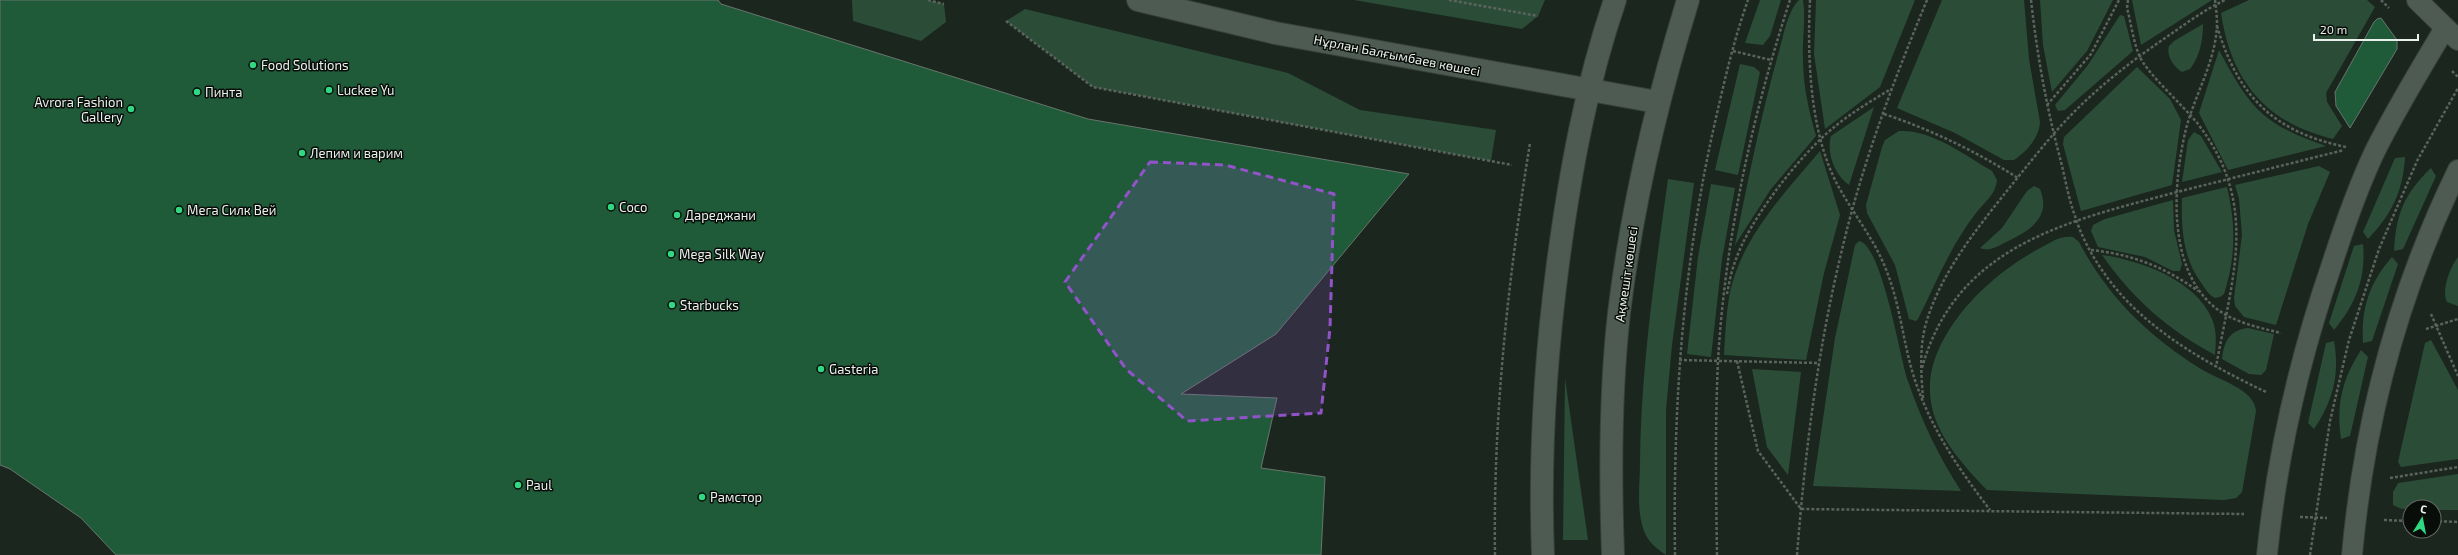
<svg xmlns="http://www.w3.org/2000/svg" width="2458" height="555" font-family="'Exo 2',sans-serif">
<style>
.green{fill:#2b4d37}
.building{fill:#1f5b39;stroke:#68756c}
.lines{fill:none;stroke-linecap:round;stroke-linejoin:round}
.service-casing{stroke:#37413a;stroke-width:22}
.tertiary-casing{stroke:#37413a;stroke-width:24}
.path{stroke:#5a645d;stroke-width:2.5;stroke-dasharray:3 2;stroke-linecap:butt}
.service{stroke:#4e5b52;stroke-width:20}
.tertiary{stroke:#4e5b52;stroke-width:22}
.marked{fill:#9153c8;fill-opacity:0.2;stroke:#9153c8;stroke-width:3;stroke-dasharray:8 5;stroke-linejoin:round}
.poi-dot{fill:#31d882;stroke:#090d0a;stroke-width:1.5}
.labels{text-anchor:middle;stroke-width:3;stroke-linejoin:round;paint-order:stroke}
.street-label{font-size:13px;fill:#eaf1ec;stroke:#090d0a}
.poi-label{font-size:13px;fill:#eaf1ec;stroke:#090d0a;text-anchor:start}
</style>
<rect width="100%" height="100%" fill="#1b261e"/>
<path class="green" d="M 852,0 L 928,0 L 944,4 L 946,22 L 921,41 L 853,21 Z
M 1354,0 L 1545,0 L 1538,16 L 1522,29 Z
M 1760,0 L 1781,0 L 1770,36 L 1763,45 L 1745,43 Z
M 1799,0 L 1803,0 C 1806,20 1802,39 1803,59 C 1803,86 1809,111 1816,136 L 1771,189 L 1735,245 C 1748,180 1761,115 1779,51 C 1784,35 1787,12 1799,0 Z
M 1816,0 L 1915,0 L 1880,87 L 1825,129 L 1814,54 Z
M 1942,0 L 2024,0 L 2029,59 L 2040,122 C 2039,138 2027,151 2014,160 L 2004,160 L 1955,133 L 1897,108 Z
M 2040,0 L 2113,0 L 2087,51 L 2052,92 L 2043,45 Z
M 2132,0 L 2212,0 L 2141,45 Z
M 2249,0 L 2367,0 L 2375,7 L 2326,93 L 2327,102 L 2342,126 L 2333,139 C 2266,123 2231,81 2221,13 Z
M 1025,9 L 1288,73 L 1360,110 L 1496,130 L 1491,161 L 1093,87 L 1006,21 Z
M 2120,15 L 2124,16 L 2133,51 L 2065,110 L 2058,111 L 2055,105 L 2088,65 Z
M 2203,24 C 2203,40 2200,56 2190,69 L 2182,72 C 2174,67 2166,56 2169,46 L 2174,41 Z
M 2219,50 C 2250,108 2262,124 2326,146 L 2228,170 L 2199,113 Z
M 1740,64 L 1754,67 L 1760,72 L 1738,175 L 1715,170 Z
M 2137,67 L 2170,99 L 2181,120 L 2172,185 L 2081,211 L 2063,144 L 2064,137 Z
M 1874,107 L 1849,185 C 1835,175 1826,153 1831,136 Z
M 1899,131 C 1931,129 1965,155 1992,171 L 1997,180 C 1996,194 1984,203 1976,213 C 1951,245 1936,283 1918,319 L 1916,321 L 1909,319 L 1895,265 L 1867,213 L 1866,205 L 1882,147 L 1885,140 Z
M 2194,132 L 2201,136 L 2222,172 L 2182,182 L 2188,140 Z
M 1820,151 L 1840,215 L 1824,273 L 1806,360 L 1724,355 C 1725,336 1726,316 1729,297 C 1740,239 1783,195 1820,151 Z
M 2405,157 C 2403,191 2392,214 2368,239 L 2363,232 L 2395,158 Z
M 2319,166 L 2330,172 L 2308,224 L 2276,325 L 2244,317 L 2235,306 L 2234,298 L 2242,235 L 2239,199 L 2235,185 Z
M 2431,168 L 2436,176 L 2403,249 L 2394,251 C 2396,214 2404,194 2431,168 Z
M 1668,179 L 1694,183 L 1672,345 L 1666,410 L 1666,555 C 1656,548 1648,542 1644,531 C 1636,510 1640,484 1640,462 C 1641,367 1655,273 1668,179 Z
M 1711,184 L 1735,188 L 1722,259 L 1711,357 L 1687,354 L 1698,257 Z
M 2034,186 L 2040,189 C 2052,218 2028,232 2006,242 C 1998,246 1990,252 1980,248 L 2002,228 L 2027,191 Z
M 2227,187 C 2236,224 2236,257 2224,294 L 2220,297 L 2215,298 C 2209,295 2206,290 2202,284 C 2183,259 2181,229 2182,198 Z
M 2173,200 L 2174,230 L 2182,264 L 2180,271 L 2173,271 L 2145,257 L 2098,247 L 2091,231 L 2093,225 L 2105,219 Z
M 2073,237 L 2079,242 C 2108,297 2148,336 2201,369 C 2218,380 2255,389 2256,411 L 2242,492 L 2236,498 L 2224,500 L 1987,490 C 1964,466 1936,436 1931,402 C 1928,385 1931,366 1938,351 C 1957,307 2000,269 2042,247 C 2051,242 2061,235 2073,237 Z
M 1859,241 C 1882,245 1900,358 1908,381 C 1921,420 1939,457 1961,491 L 1813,486 L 1835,338 L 1855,245 Z
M 2363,244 C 2366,278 2356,304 2334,330 L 2329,323 L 2354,246 Z
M 2102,255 C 2140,260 2196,280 2212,319 C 2217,331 2216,343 2215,355 C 2167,329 2134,300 2102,255 Z
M 2392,257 L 2398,264 L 2372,341 L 2363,343 C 2361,309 2369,283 2392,257 Z
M 2458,257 L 2458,306 L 2447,302 C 2441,291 2450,267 2458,257 Z
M 2248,328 L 2274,334 L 2266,370 L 2261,375 L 2249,374 L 2222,359 C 2224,342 2229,330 2248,328 Z
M 2431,340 L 2458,390 L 2458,459 L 2401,467 L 2398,462 L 2425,343 Z
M 2334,341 C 2340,375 2333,401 2314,429 L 2308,423 L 2326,343 Z
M 2361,350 L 2368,357 L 2350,436 L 2341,439 C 2336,405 2342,379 2361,350 Z
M 1752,369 L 1801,372 L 1788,475 L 1767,447 Z
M 1565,378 L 1588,540 L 1563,540 Z
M 2458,474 L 2458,510 L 2434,510 L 2434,507 L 2402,509 L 2393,505 L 2393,492 L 2398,483 Z"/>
<path class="building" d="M 0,0 L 718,0 L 721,4 L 1088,119 L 1409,174 L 1276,334 L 1181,394 L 1277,398 L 1261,468 L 1325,477 L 1321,555 L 116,555 L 81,518 L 10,469 L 0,465 Z
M 2381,18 L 2397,40 L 2397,49 L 2350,128 L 2336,106 L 2335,92 L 2374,22 L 2377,19 Z"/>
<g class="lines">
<g class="service-casing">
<path id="service" d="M 2417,0 L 2458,40
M 2267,555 C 2277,455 2300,356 2333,261 C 2345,224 2358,187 2375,151 C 2396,109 2421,68 2445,28
M 2352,555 C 2364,421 2399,291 2458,170"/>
</g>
<g class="tertiary-casing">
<path id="tertiary" d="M 1138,0 L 1275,33 L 1657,102
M 1543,555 C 1539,455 1545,362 1558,263 C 1570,173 1586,85 1615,0
M 1613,555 C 1610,474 1610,393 1619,313 C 1632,205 1656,104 1688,0"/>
</g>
<path class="path" d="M 928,0 L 944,4
M 1449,0 L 1538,16
M 1810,0 C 1807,59 1810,139 1841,191 C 1857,219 1876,242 1887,272 C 1900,305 1903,341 1913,374 C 1929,426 1958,468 1990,510
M 2031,0 C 2037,54 2046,105 2060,158 C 2065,177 2068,197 2075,216 C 2084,246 2105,278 2127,301 C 2166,341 2216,368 2266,392
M 2128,0 L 2127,8 C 2131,23 2133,40 2139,55 C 2147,74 2183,105 2198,124 C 2260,205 2232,277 2216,367
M 2215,0 C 2216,8 2217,16 2217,24 C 2216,61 2195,94 2186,129 C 2173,182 2167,265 2212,305 C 2231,322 2257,327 2281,333
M 2381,0 L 2389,8
M 1006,21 L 1093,87 L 1512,165
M 2217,26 C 2238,97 2274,132 2346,147
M 1733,51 L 1771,60
M 2452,71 L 2458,77
M 2047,105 L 2091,54 L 2119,0
M 1884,114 C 1932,130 1975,151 2018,178
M 2091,250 C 2131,254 2165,267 2198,291
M 1727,294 C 1729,284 1731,272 1735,262 C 1748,221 1800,155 1833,128 C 1851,113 1871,101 1891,89
M 2431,314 L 2458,376
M 2426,329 L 2458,319
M 1679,360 L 1819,363
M 1737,361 L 1758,451 L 1801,509 L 2244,514
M 1922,368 C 1956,245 2068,221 2177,192 C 2233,178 2288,164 2344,150
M 1923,398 C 1921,372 1919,345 1927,320 C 1942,272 1975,231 2006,192 C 2028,165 2050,136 2075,111 C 2104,82 2137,57 2171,34 C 2188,22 2206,9 2225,0
M 2390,478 L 2458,467
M 2300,517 L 2327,518
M 2384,520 L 2410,521
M 2434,521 L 2458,522
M 1495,555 C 1493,417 1508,279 1530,143
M 1675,555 C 1673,411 1682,272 1713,131 C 1723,87 1733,42 1748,0
M 1717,555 C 1716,490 1715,426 1718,361 C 1725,239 1752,116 1790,0
M 1797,555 C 1805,454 1817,353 1841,254 C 1861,167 1893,82 1927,0
M 2310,555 L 2330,421 L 2349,340 L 2379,249 L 2417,161 L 2458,88"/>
<use href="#service" class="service"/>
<use href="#tertiary" class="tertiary"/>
</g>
<path class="marked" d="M 1150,162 L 1225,165 L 1334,194 L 1330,328 L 1321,413 L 1187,421 L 1126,369 L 1065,282 Z"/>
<g class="poi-dot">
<circle cx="253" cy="65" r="4"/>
<circle cx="329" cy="90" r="4"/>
<circle cx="197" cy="92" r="4"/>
<circle cx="131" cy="109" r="4"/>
<circle cx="302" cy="153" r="4"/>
<circle cx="611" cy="207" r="4"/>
<circle cx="179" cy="210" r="4"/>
<circle cx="677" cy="215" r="4"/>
<circle cx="671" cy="254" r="4"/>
<circle cx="672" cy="305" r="4"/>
<circle cx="821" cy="369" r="4"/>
<circle cx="518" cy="485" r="4"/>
<circle cx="702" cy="497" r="4"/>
</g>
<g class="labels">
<g class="street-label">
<text transform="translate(1397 55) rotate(11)" y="5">Нұрлан Балғымбаев көшесі</text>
<text transform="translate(1626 274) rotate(-82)" y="5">Ақмешіт көшесі</text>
</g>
<g class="poi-label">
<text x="261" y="70">Food Solutions</text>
<text x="337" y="95">Luckee Yu</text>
<text x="205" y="97">Пинта</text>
<text x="123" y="107" text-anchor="end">Avrora Fashion<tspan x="123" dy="15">Gallery</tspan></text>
<text x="310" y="158">Лепим и варим</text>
<text x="619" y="212">Coco</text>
<text x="187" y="215">Мега Силк Вей</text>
<text x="685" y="220">Дареджани</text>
<text x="679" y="259">Mega Silk Way</text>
<text x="680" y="310">Starbucks</text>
<text x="829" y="374">Gasteria</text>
<text x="526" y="490">Paul</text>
<text x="710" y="502">Рамстор</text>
</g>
</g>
<g transform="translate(2422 519) rotate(10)"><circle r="19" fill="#090d0a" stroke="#636864"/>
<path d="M0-3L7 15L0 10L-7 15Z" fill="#31d882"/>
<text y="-6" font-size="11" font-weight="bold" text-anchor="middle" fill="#eaf1ec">С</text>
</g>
<path d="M2314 34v6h104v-6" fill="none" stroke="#eaf1ec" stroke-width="2"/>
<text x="2320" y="34" font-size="12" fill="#eaf1ec" stroke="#090d0a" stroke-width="3" paint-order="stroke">20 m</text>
</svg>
